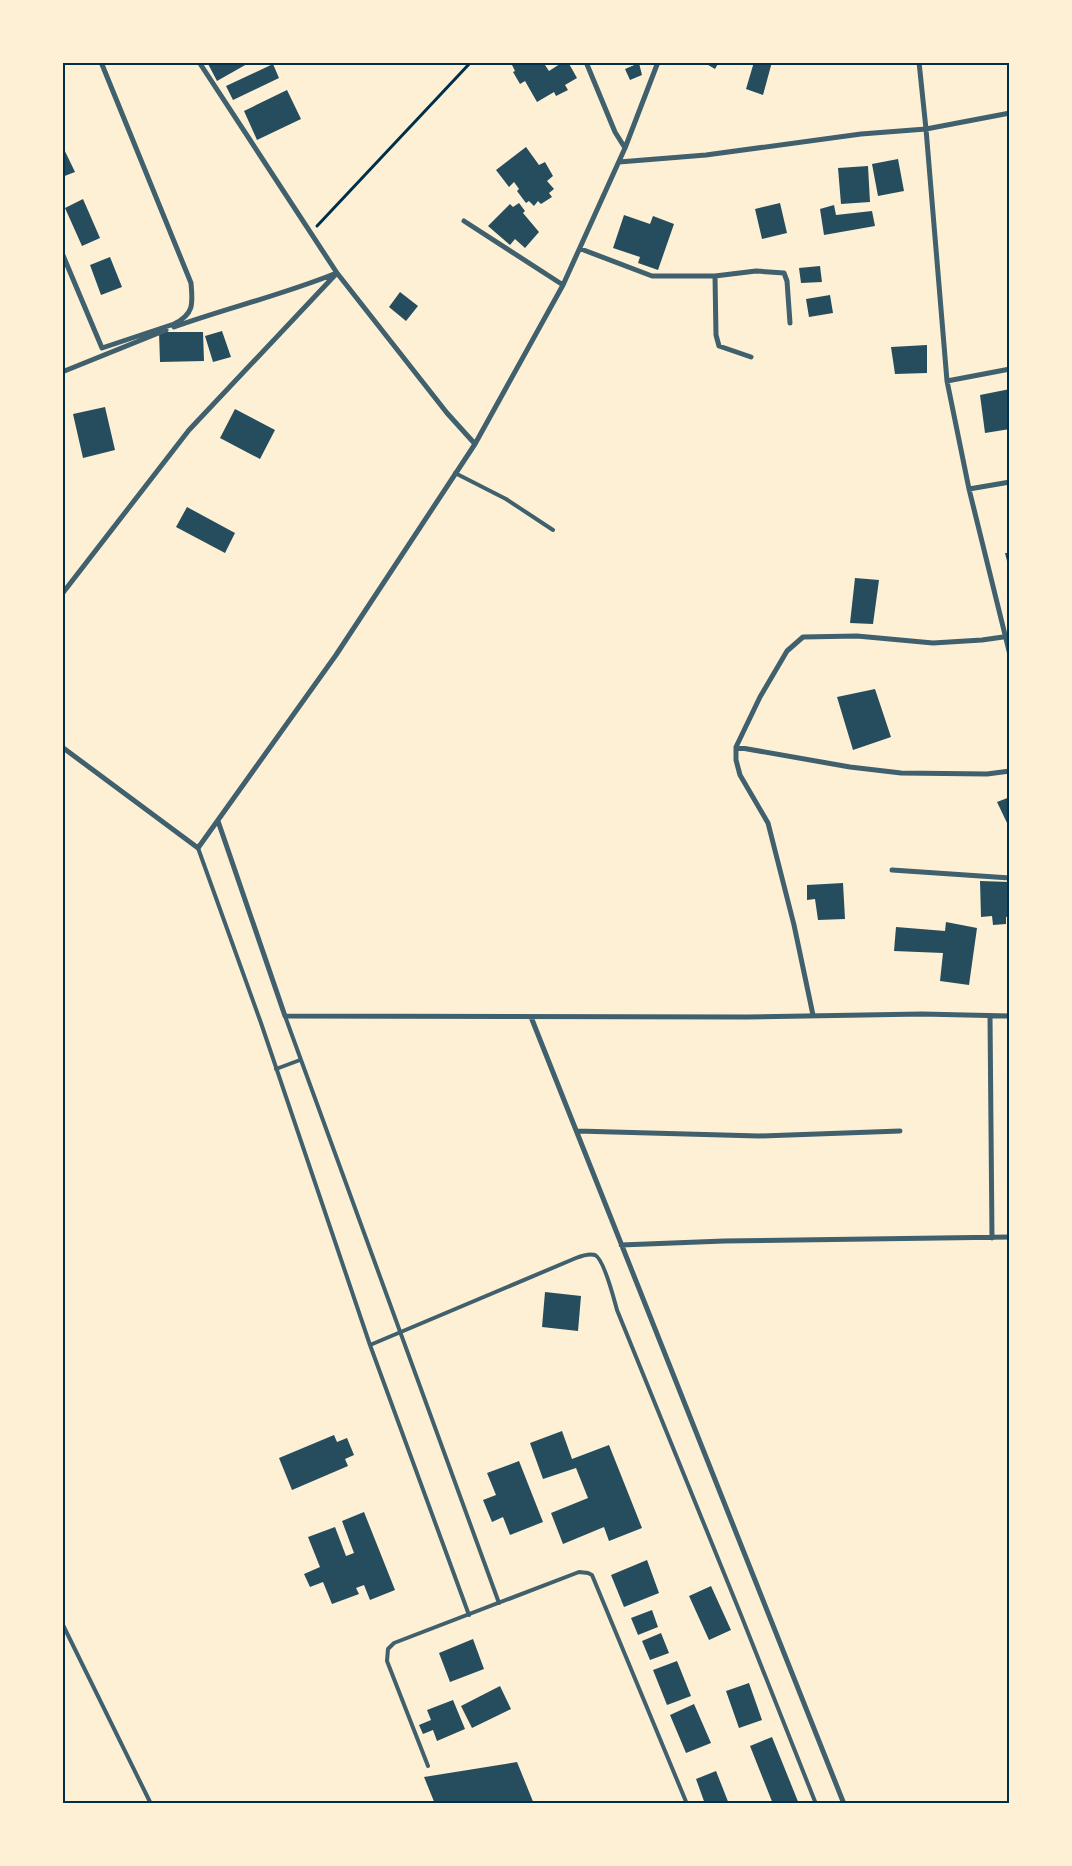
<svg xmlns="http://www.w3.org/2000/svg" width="1072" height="1866" font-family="Merriweather,serif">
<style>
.building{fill:#264d5e}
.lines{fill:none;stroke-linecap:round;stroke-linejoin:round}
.path{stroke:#003049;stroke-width:3}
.service{stroke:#3f606c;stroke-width:4}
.minor{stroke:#3f606c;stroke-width:5}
.neatline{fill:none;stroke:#003049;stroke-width:2}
</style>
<rect width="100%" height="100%" fill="#fdf0d5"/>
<path class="building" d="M 207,62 L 246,62 L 247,64 L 217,81 Z
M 512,62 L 543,62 L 549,71 L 563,62 L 568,62 L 577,78 L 565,85 L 568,90 L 556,96 L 554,92 L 537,102 L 525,81 L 520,84 L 513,72 L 515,71 L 511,63 Z
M 703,62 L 719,62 L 715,69 Z
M 754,62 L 772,62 L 763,95 L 746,89 Z
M 639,63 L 642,75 L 630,80 L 625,69 Z
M 273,64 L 279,78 L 233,100 L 226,86 Z
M 287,90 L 301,119 L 257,140 L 244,111 Z
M 62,145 L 75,172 L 62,177 Z
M 526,147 L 539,165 L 545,162 L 553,176 L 547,181 L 554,189 L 549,193 L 552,197 L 541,204 L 538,201 L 534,206 L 529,201 L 526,203 L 517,191 L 519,189 L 514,182 L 509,187 L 496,170 Z
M 898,159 L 904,191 L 878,196 L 872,164 Z
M 868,166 L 870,202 L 841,204 L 838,168 Z
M 83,199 L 100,238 L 82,246 L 65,208 Z
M 519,203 L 525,211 L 523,213 L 539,232 L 525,248 L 515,239 L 510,245 L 488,226 L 510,204 L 513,207 Z
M 780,203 L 787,233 L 762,239 L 755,209 Z
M 834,205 L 836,215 L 872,211 L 875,226 L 824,235 L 820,209 Z
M 624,215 L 650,224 L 653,216 L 674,224 L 658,270 L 638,263 L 640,257 L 613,248 Z
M 110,257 L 122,287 L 101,295 L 90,265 Z
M 820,266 L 822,282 L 801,283 L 799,268 Z
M 400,292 L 418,306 L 406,321 L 389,307 Z
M 830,295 L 833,313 L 809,317 L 806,299 Z
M 222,331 L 231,357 L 213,362 L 205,336 Z
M 159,332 L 203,332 L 204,361 L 160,362 Z
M 927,345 L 927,373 L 895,374 L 891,347 Z
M 1010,389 L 1010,429 L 985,433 L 980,395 Z
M 105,407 L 115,450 L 83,458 L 73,414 Z
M 235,409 L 275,430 L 260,459 L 220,438 Z
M 187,507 L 235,533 L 225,553 L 176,527 Z
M 1005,553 L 1010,553 L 1010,569 L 1009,569 Z
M 855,578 L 879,580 L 873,624 L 850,623 Z
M 875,689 L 891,737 L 853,750 L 837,697 Z
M 1010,797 L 1010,825 L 1008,825 L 997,802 Z
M 980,881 L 1010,882 L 1010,916 L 1006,917 L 1006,924 L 993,925 L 992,916 L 981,917 Z
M 843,883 L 845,919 L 818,920 L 815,899 L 807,900 L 807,885 Z
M 946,922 L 977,928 L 969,985 L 940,981 L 943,953 L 894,951 L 896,927 L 945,931 Z
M 545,1292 L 581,1296 L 578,1331 L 542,1327 Z
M 562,1431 L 572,1459 L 609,1445 L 642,1528 L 609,1541 L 604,1527 L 563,1544 L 551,1513 L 588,1498 L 576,1468 L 543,1479 L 530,1443 Z
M 334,1435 L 337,1442 L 347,1438 L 354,1455 L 345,1459 L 348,1466 L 292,1490 L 279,1458 Z
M 519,1461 L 543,1522 L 510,1535 L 503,1517 L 492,1522 L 483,1500 L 496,1495 L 487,1473 Z
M 364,1512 L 395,1590 L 370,1600 L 364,1585 L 356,1588 L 359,1594 L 332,1604 L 323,1582 L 310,1587 L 304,1574 L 320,1567 L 308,1537 L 335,1527 L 346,1556 L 354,1553 L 342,1521 Z
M 647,1560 L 659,1593 L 624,1607 L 611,1575 Z
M 711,1586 L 731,1630 L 709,1640 L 689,1596 Z
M 652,1610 L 658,1627 L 638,1635 L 631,1618 Z
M 661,1633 L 669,1653 L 650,1660 L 642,1641 Z
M 473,1639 L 484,1669 L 450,1682 L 439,1653 Z
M 677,1661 L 691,1696 L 667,1705 L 653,1670 Z
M 749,1683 L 762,1720 L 739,1728 L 726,1691 Z
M 500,1686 L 511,1709 L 472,1728 L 461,1706 Z
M 453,1700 L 465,1729 L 437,1741 L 433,1730 L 423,1734 L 419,1725 L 431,1720 L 427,1710 Z
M 694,1704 L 711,1743 L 686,1753 L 670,1715 Z
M 772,1737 L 799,1804 L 773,1804 L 750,1746 Z
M 517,1762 L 534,1804 L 435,1804 L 424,1777 Z
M 716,1771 L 729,1804 L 705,1804 L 696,1779 Z"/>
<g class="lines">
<path class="path" d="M 317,226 L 471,62"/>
<path class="service" d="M 455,473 L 506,499 L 553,530
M 198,848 L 261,1023 L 370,1345 L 469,1615
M 285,1016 L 499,1603
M 276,1069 L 300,1060
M 370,1345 L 576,1258 C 581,1256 589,1253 595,1255 C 604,1259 614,1299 617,1310 L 741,1615 L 816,1804
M 62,1623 L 151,1804
M 428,1766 L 387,1661 L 388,1649 L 394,1643 L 579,1572 L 588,1573 L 592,1575 L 687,1804"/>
<path class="minor" d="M 199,62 L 337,273 L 447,413 L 475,444
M 586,62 L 615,132 L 625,148
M 919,62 L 926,129 L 947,381 L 969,489 L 1010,655
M 619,162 L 706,155 L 861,134 L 926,129 L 1010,113
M 581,249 L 652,276 L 715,276 L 756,271 L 784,273 L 787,281 L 790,323
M 62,253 L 102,348 L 174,324 C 194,314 193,304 191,283 L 101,62
M 715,276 L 716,335 L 719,346 L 751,357
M 563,285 L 625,148 L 658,62
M 174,327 C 227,308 282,295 334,274
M 62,372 L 166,330
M 947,381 L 1010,369
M 969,489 L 1010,482
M 62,594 L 189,430 L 337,273
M 62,747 L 198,848 L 336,655 L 475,444 L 563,285 L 464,221
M 736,747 L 850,767 L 901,773 L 987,774 L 1010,771
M 218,821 L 285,1016 L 747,1017 L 922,1014 L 1010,1016
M 892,870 L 1010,878
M 813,1015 L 794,925 L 768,823 L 740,775 L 736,760 L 736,747 L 760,697 L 787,651 L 803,637 L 857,636 L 933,643 L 982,640 L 1010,636
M 990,1016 L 992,1238
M 531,1017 L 844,1804
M 577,1131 L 759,1136 L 900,1131
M 621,1245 L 724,1241 L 1010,1237"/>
</g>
<rect width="1072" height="1866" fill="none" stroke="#fdf0d5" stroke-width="128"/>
<rect x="64" y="64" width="944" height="1738" class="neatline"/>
</svg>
